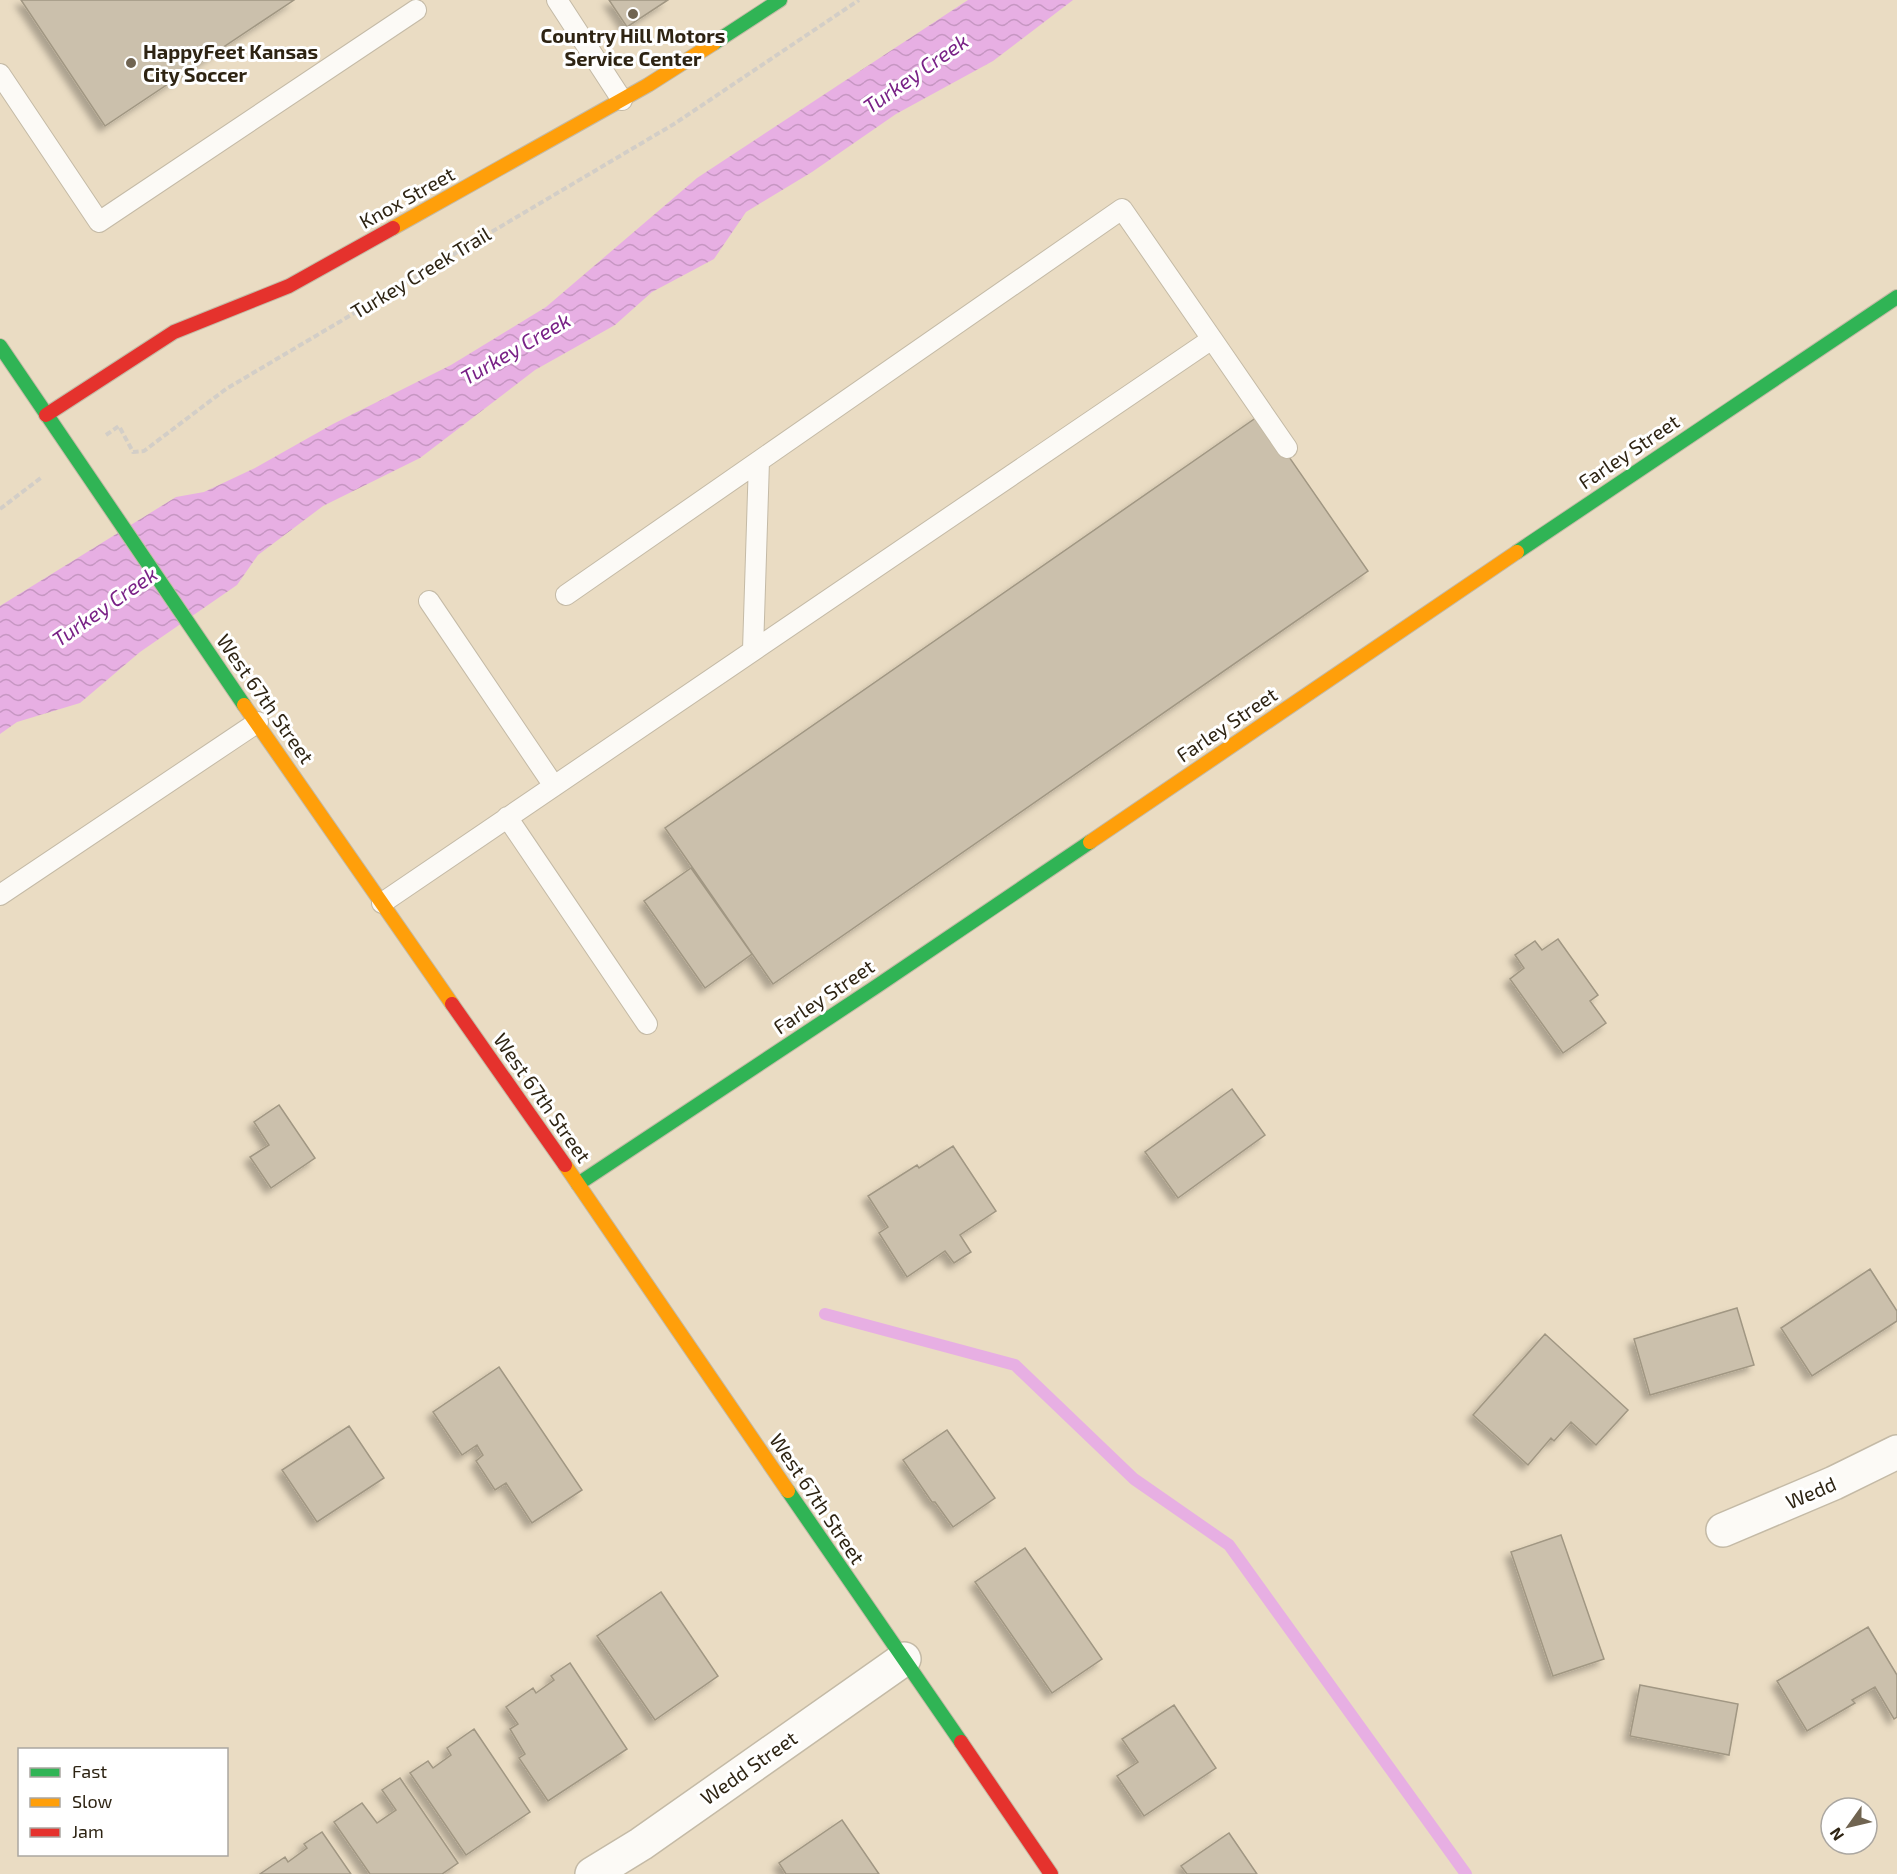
<svg xmlns="http://www.w3.org/2000/svg" width="1897" height="1874" font-family="'Exo 2',sans-serif">
<style>
.water{fill:url(#water-waves)}
.lines{fill:none;stroke-linecap:round;stroke-linejoin:round}
.stream{stroke:#e7afe3;stroke-width:12}
.building{fill:#cbc0ac;stroke:#a19783;stroke-width:1.5;filter:url(#shadow)}
.lane-casing{stroke:#c4baa6;stroke-width:22}
.street-casing{stroke:#c4baa6;stroke-width:36}
.fast-casing{stroke:#c4baa6;stroke-width:16}
.slow-casing{stroke:#c4baa6;stroke-width:16}
.jam-casing{stroke:#c4baa6;stroke-width:16}
.path{stroke:#d3cec7;stroke-width:4;stroke-dasharray:6 3;stroke-linecap:butt}
.lane{stroke:#fcfaf6;stroke-width:20}
.street{stroke:#fcfaf6;stroke-width:33}
.fast{stroke:#30b455;stroke-width:14}
.slow{stroke:#ff9f0a;stroke-width:14}
.jam{stroke:#e5322d;stroke-width:14}
.poi-dot{fill:#706451;stroke:#fff;stroke-width:2}
.labels{text-anchor:middle;stroke-width:6;stroke-linejoin:round;paint-order:stroke}
.poi-label{font-size:20px;font-weight:bold;fill:#2e2413;stroke:#fff}
.street-label{font-size:20px;fill:#2e2413;stroke:#fff}
.water-label{font-size:21px;font-style:italic;fill:#792186;stroke:#fff}
</style>
<defs>
<pattern id="water-waves" width="16" height="10" patternUnits="userSpaceOnUse" patternTransform="scale(1.5)"><rect width="16" height="10" fill="#e7afe3"/><path d="M0 5q4-4 8 0t8 0" fill="none" stroke="#c696c2"/></pattern>
<filter id="shadow"><feDropShadow dx="-5.5" dy="5.5" stdDeviation="3" flood-color="#0004"/></filter>
</defs>
<rect width="100%" height="100%" fill="#eadcc3"/>
<path class="water" d="M 968,0 L 1073,0 L 993,61 L 896,114 L 812,172 L 746,212 L 714,259 L 652,292 L 615,325 L 535,370 L 420,458 L 323,506 L 258,555 L 237,585 L 140,652 L 80,703 L 17,722 L 0,734 L 0,606 L 176,497 L 204,492 L 255,468 L 333,424 L 451,365 L 546,307 L 697,178 Z"/>
<g class="lines">
<path class="stream" d="M 825,1314 L 1015,1365 L 1134,1479 L 1229,1545 L 1466,1874"/>
</g>
<path class="building" d="M 21,0 L 294,0 L 105,126 Z
M 609,0 L 668,0 L 627,27 Z
M 1260,415 L 1368,571 L 773,984 L 665,828 Z
M 691,868 L 752,954 L 705,988 L 644,901 Z
M 1558,939 L 1598,995 L 1590,1001 L 1606,1023 L 1563,1053 L 1510,979 L 1524,968 L 1515,955 L 1535,941 L 1542,950 Z
M 1232,1089 L 1265,1135 L 1178,1198 L 1145,1152 Z
M 279,1105 L 315,1158 L 271,1188 L 250,1157 L 269,1145 L 254,1122 Z
M 953,1146 L 996,1211 L 960,1235 L 971,1252 L 954,1263 L 945,1251 L 907,1277 L 879,1233 L 888,1227 L 868,1196 L 917,1165 L 919,1168 Z
M 1870,1269 L 1897,1311 L 1897,1321 L 1812,1376 L 1781,1328 Z
M 1737,1308 L 1754,1365 L 1650,1395 L 1634,1339 Z
M 1545,1334 L 1628,1410 L 1596,1445 L 1571,1422 L 1554,1441 L 1551,1438 L 1528,1465 L 1473,1415 Z
M 499,1367 L 582,1490 L 532,1523 L 506,1483 L 495,1490 L 476,1461 L 483,1455 L 477,1445 L 462,1455 L 433,1412 Z
M 349,1426 L 384,1478 L 317,1522 L 282,1470 Z
M 947,1430 L 995,1498 L 953,1527 L 935,1502 L 932,1502 L 903,1460 Z
M 1561,1535 L 1604,1659 L 1553,1676 L 1511,1552 Z
M 1025,1548 L 1102,1659 L 1052,1693 L 975,1582 Z
M 661,1592 L 718,1676 L 655,1720 L 597,1636 Z
M 1868,1627 L 1897,1675 L 1897,1717 L 1894,1719 L 1875,1687 L 1852,1700 L 1855,1703 L 1807,1731 L 1777,1681 Z
M 570,1663 L 627,1749 L 548,1801 L 519,1758 L 525,1754 L 510,1729 L 518,1724 L 506,1707 L 533,1688 L 536,1693 L 554,1680 L 551,1676 Z
M 1640,1685 L 1738,1704 L 1729,1755 L 1630,1736 Z
M 1174,1705 L 1216,1768 L 1144,1816 L 1117,1776 L 1138,1762 L 1122,1739 Z
M 474,1729 L 530,1812 L 466,1855 L 410,1773 L 428,1761 L 433,1768 L 451,1755 L 447,1748 Z
M 400,1778 L 458,1863 L 442,1874 L 370,1874 L 334,1822 L 362,1803 L 377,1823 L 396,1810 L 382,1790 Z
M 842,1820 L 879,1874 L 786,1874 L 779,1863 Z
M 322,1832 L 351,1874 L 260,1874 L 285,1857 L 288,1862 L 307,1848 L 304,1844 Z
M 1229,1833 L 1257,1874 L 1187,1874 L 1181,1866 Z"/>
<g class="lines">
<g class="lane-casing">
<path id="lane" d="M 557,0 L 622,100
M 0,74 L 99,222 L 416,10
M 566,595 L 759,461
M 429,601 L 554,786
M 753,650 L 759,461 L 1122,209 L 1212,339
M 507,817 L 647,1024
M 0,895 L 258,722
M 382,903 L 1212,339 L 1287,448"/>
</g>
<g class="street-casing">
<path id="street" d="M 1723,1530 L 1834,1483 L 1897,1452
M 592,1874 L 641,1844 L 904,1659"/>
</g>
<g class="fast-casing">
<path id="fast" d="M 714,43 L 780,0
M 0,346 L 244,705
M 1517,552 L 1897,297
M 578,1184 L 877,986 L 1090,842
M 788,1491 L 961,1742"/>
</g>
<g class="slow-casing">
<path id="slow" d="M 393,228 L 648,85 L 714,43
M 244,705 L 452,1004
M 1090,842 L 1517,552
M 565,1165 L 788,1491"/>
</g>
<g class="jam-casing">
<path id="jam" d="M 46,415 L 174,332 L 289,286 L 393,228
M 452,1004 L 565,1165
M 961,1742 L 1051,1874"/>
</g>
<path class="path" d="M 106,435 L 119,426 L 133,452 L 144,451 L 226,389 L 674,124 L 859,0
M 0,509 L 42,477"/>
<use href="#lane" class="lane"/>
<use href="#street" class="street"/>
<use href="#fast" class="fast"/>
<use href="#slow" class="slow"/>
<use href="#jam" class="jam"/>
</g>
<g class="poi-dot">
<circle cx="633" cy="14" r="6"/>
<circle cx="131" cy="63" r="6"/>
</g>
<g class="labels">
<g class="poi-label">
<text x="633" y="43">Country Hill Motors<tspan x="633" dy="23">Service Center</tspan></text>
<text x="143" y="59" text-anchor="start">HappyFeet Kansas<tspan x="143" dy="23">City Soccer</tspan></text>
</g>
<g class="street-label">
<text transform="translate(407 198) rotate(-29)" y="7">Knox Street</text>
<text transform="translate(421 273) rotate(-31)" y="7">Turkey Creek Trail</text>
<text transform="translate(1629 452) rotate(-34)" y="7">Farley Street</text>
<text transform="translate(265 699) rotate(55)" y="7">West 67th Street</text>
<text transform="translate(1227 725) rotate(-34)" y="7">Farley Street</text>
<text transform="translate(824 997) rotate(-34)" y="7">Farley Street</text>
<text transform="translate(542 1098) rotate(55)" y="7">West 67th Street</text>
<text transform="translate(1811 1493) rotate(-23)" y="7">Wedd</text>
<text transform="translate(817 1499) rotate(56)" y="7">West 67th Street</text>
<text transform="translate(749 1768) rotate(-35)" y="7">Wedd Street</text>
</g>
<g class="water-label">
<text transform="translate(916 74) rotate(-35)" y="7">Turkey Creek</text>
<text transform="translate(516 349) rotate(-30)" y="7">Turkey Creek</text>
<text transform="translate(105 607) rotate(-35)" y="7">Turkey Creek</text>
</g>
</g>
<rect x="18" y="1748" width="210" height="108" fill="#ffffff" stroke="#aba7a1" stroke-width="1.5"/>
<rect x="30" y="1768" width="30" height="9" fill="#30b455" stroke="#aba7a1" stroke-width="1.5"/>
<text x="72" y="1778" font-size="18" fill="#2e2413">Fast</text>
<rect x="30" y="1798" width="30" height="9" fill="#ff9f0a" stroke="#aba7a1" stroke-width="1.5"/>
<text x="72" y="1808" font-size="18" fill="#2e2413">Slow</text>
<rect x="30" y="1828" width="30" height="9" fill="#e5322d" stroke="#aba7a1" stroke-width="1.5"/>
<text x="72" y="1838" font-size="18" fill="#2e2413">Jam</text>
<g transform="translate(1849 1826) rotate(236)"><circle r="28" fill="#ffffff" stroke="#aba7a1" stroke-width="1.5"/>
<path d="M0-4.5L10 22L0 15L-10 22Z" fill="#706451"/>
<text y="-9" font-size="16" font-weight="bold" text-anchor="middle" fill="#2e2413">N</text>
</g>
</svg>
